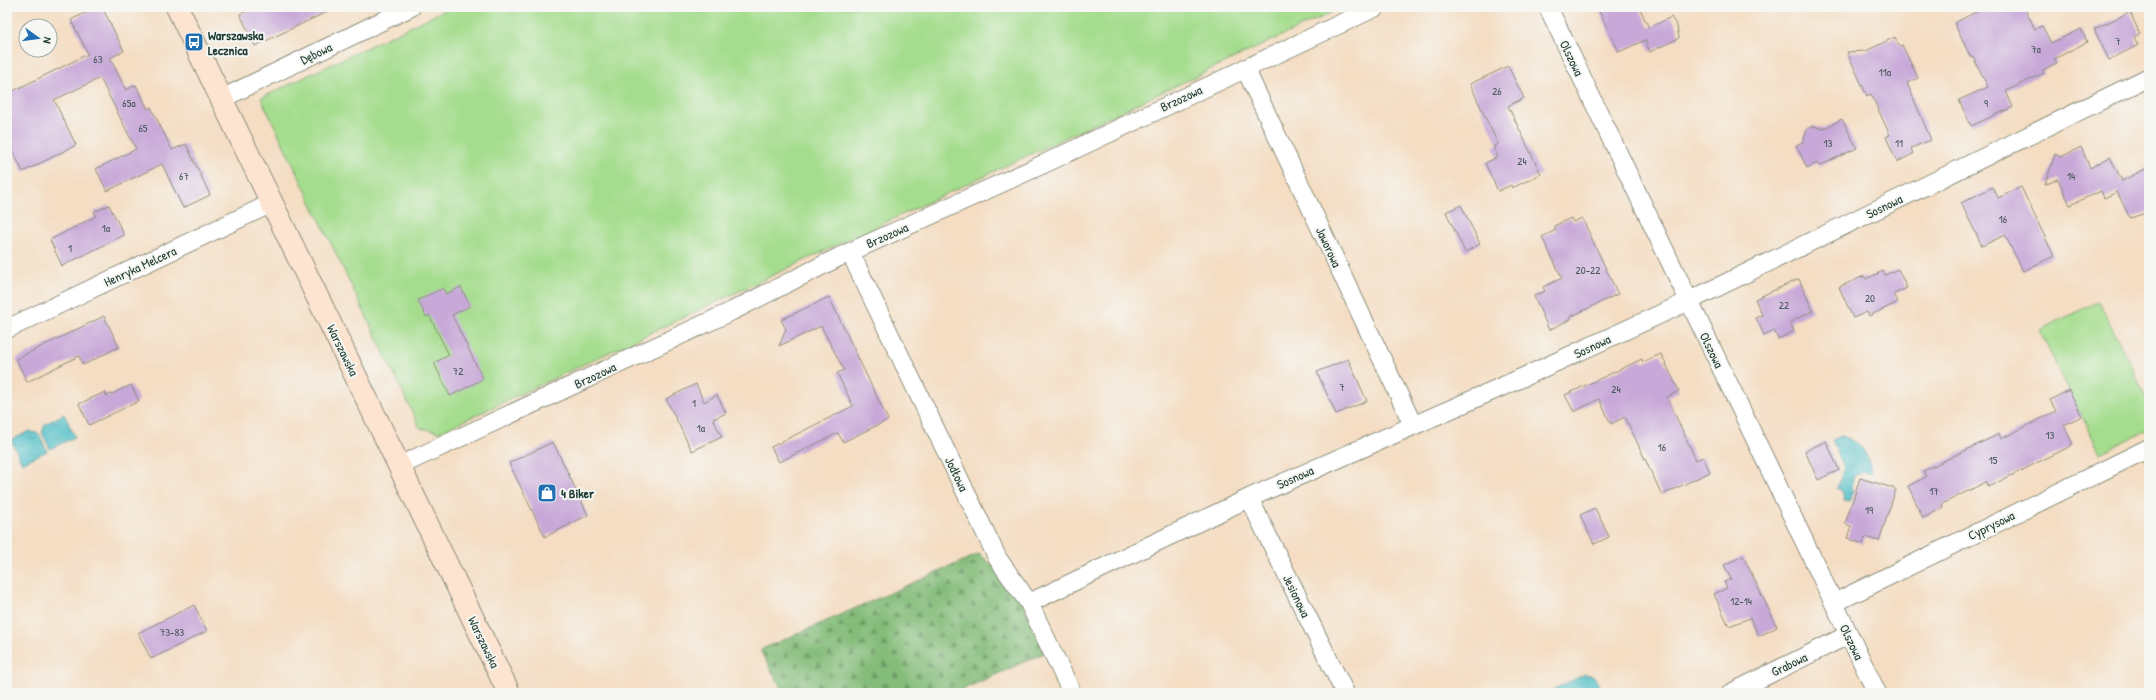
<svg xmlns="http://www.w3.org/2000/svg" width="2156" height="700" font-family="'Patrick Hand',sans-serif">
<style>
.green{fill:#a5dd8e;stroke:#628d61}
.forest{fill:url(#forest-firs);stroke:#527c56}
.water{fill:url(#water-ripples);stroke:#387e7e}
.building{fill:#c8a8d8}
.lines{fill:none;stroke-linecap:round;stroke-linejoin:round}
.street-casing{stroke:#8a8d7b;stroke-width:20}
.secondary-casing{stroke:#8a8d7b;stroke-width:24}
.street{stroke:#fff;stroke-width:18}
.secondary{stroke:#fde4d1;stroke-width:22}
.labels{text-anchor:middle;stroke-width:4;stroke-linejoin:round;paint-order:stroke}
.number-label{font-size:11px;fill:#49585d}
.poi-label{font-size:13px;font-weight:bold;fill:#1f3d34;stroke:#f6f6f2;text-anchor:start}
.street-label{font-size:13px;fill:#1f3d34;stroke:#f6f6f2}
</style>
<defs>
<pattern id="forest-firs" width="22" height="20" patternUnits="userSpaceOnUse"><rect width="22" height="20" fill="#84bc79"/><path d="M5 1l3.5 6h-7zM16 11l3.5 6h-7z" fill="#6b9a64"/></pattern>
<pattern id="water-ripples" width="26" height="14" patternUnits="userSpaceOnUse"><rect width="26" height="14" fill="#52c0c8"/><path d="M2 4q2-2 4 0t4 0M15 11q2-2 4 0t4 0" fill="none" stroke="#439da3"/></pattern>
</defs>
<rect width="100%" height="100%" fill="#f6f6f2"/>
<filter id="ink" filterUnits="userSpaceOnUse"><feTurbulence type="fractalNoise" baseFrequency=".025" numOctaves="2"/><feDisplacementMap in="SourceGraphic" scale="8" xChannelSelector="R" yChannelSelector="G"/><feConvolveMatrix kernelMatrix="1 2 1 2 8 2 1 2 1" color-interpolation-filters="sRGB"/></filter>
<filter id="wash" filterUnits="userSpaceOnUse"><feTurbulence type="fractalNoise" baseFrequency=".012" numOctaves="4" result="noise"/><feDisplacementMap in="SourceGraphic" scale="16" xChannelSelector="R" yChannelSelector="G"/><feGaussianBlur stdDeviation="0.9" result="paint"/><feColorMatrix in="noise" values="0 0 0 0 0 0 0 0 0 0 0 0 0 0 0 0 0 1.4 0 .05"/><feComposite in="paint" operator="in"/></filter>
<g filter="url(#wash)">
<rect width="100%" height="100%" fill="#f4ddc2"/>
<path class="green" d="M 451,7 L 1343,7 L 440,432 L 420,428 L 261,98 Z
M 2099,301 L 2149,403 L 2149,429 L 2100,453 L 2039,330 Z"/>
<path class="forest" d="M 979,554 L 1014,582 L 1044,653 L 955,693 L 784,693 L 760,650 Z"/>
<path class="water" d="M 64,414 L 75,437 L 50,449 L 42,433 L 45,424 Z
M 30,431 L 39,434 L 47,451 L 22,463 L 11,440 Z
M 1841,436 C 1861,441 1868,453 1872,474 L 1864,472 L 1854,476 L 1851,487 L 1853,491 L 1849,502 L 1844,501 L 1842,491 L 1837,488 L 1844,468 L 1832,440 Z
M 1585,674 L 1594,676 L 1603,693 L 1546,693 Z"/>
<g id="blocks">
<path class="building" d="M 97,7 L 102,7 L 124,51 L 110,58 L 126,90 L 136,85 L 148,109 L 151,107 L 172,150 L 186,144 L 210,195 L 183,208 L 162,164 L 107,191 L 96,169 L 136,149 L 100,78 L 54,100 L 76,145 L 23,172 L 7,139 L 7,94 L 88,54 L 71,20 Z
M 255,7 L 337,7 L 255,46 L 240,14 Z
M 1597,7 L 1639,7 L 1649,28 L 1671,17 L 1677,26 L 1679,38 L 1650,52 L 1645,40 L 1619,52 Z
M 1976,7 L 2024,7 L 2035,29 L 2042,26 L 2051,43 L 2081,29 L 2087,42 L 2054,59 L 2057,63 L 2043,70 L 2044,73 L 2006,91 L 2013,107 L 1971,126 L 1959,100 L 1988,87 L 1973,57 L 1971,58 L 1954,23 L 1978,11 Z
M 2130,12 L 2140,34 L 2134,37 L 2138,45 L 2109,60 L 2094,29 Z
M 1895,37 L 1899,46 L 1902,45 L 1918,78 L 1907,83 L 1931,140 L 1911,148 L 1913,154 L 1897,162 L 1886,137 L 1890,135 L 1871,94 L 1867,96 L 1847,52 L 1866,51 Z
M 1508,66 L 1524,98 L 1508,106 L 1541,174 L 1512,188 L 1511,185 L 1498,191 L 1485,163 L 1498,157 L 1493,147 L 1498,144 L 1470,84 Z
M 1842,119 L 1857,148 L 1819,166 L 1817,163 L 1807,168 L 1796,145 L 1803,142 L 1807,129 L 1814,126 L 1823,129 Z
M 2081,147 L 2090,168 L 2110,157 L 2122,181 L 2149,167 L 2149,212 L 2130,218 L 2117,192 L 2104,198 L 2101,191 L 2070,205 L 2058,179 L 2045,185 L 2055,154 L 2061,157 Z
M 1993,187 L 1998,198 L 2021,187 L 2054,256 L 2023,271 L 2005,235 L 1982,246 L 1961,203 Z
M 109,205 L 124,235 L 62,266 L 50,240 L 96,216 L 94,212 Z
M 1461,205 L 1480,244 L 1465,252 L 1446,212 Z
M 1571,218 L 1573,222 L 1582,218 L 1618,294 L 1570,317 L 1571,319 L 1549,330 L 1534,296 L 1545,291 L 1543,287 L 1562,278 L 1542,237 L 1556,230 L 1554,226 Z
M 1898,269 L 1907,288 L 1894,294 L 1898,302 L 1869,316 L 1867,312 L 1853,318 L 1839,287 L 1864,276 L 1866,279 L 1883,271 L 1885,275 Z
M 1799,279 L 1813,311 L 1790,322 L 1794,331 L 1778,339 L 1774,330 L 1764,335 L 1756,318 L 1762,315 L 1755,299 Z
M 461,287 L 470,306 L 452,315 L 483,379 L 450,396 L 434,363 L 449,355 L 429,315 L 426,317 L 418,300 L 443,288 L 446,294 Z
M 829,297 L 888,420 L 843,442 L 838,433 L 779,462 L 771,447 L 853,406 L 837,373 L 844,370 L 821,326 L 779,346 L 786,329 L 781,320 Z
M 104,316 L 119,347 L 83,365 L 79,356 L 27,382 L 16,359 Z
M 1661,354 L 1679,391 L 1667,397 L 1696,460 L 1703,457 L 1710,472 L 1662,495 L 1625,417 L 1611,424 L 1599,399 L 1574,412 L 1565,395 L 1642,359 L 1643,362 Z
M 1348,359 L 1367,401 L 1336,414 L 1317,372 Z
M 696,384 L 704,402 L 717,395 L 726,413 L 713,419 L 722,437 L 692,451 L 666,399 Z
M 131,385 L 139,401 L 89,425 L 79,404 L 105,392 L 107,396 Z
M 2069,390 L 2082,416 L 2064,425 L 2073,445 L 1988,487 L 1986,482 L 1942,504 L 1943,508 L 1923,518 L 1908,486 L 1926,477 L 1923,471 L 1999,434 L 2001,439 L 2056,411 L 2050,400 Z
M 1826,441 L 1839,470 L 1818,480 L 1805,451 Z
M 553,442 L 588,515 L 545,537 L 509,463 Z
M 1860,478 L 1896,489 L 1879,541 L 1865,537 L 1863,544 L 1847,538 L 1851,526 L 1845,524 Z
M 1595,508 L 1609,537 L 1594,544 L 1580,515 Z
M 1743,556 L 1777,627 L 1759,636 L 1750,618 L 1729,626 L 1714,594 L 1727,588 L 1724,582 L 1731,579 L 1724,565 Z
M 194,605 L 207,631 L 151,659 L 138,633 Z"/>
</g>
</g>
<g filter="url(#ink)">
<use href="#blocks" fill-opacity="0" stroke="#8a8d7b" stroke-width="1"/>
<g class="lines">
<g class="street-casing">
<path id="street" d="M 1548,7 L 1877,693
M 1245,68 L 1413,425
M 221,99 L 411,7
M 850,252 L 998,559 L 1029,603 L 1072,693
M 7,329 L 272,203
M 399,466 L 730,312 L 839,257 L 1048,162 L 1376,7
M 1249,498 L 1345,693
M 1029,603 L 1249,498 L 1517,380 L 1689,301 L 2149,77
M 1834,603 L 2149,448
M 1731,693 L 1848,635"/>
</g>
<g class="secondary-casing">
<path id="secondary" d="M 177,7 L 509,693"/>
</g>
<use href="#street" class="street"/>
<use href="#secondary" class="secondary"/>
</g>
</g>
<defs>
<g id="bus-square" transform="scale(1)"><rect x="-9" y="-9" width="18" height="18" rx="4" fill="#1f6fb2" stroke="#f6f6f2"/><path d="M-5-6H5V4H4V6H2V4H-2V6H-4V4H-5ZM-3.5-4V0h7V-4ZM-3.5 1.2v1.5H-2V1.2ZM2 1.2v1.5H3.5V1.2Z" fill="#fff"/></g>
<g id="shop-square" transform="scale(1)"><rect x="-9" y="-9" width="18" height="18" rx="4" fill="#1f6fb2" stroke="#f6f6f2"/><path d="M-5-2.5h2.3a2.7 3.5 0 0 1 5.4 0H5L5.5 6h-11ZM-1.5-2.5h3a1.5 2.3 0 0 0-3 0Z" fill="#fff"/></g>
</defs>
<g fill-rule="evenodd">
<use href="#bus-square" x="194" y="42"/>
<use href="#shop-square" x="547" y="493"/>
</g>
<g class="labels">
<g class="number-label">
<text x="2118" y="45">7</text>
<text x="2036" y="53">7a</text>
<text x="98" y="63">63</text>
<text x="1885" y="76">11a</text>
<text x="1497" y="95">26</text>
<text x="129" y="107">65a</text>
<text x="1986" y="107">9</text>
<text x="143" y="132">65</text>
<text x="1828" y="147">13</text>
<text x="1899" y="147">11</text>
<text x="1522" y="165">24</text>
<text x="184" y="180">67</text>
<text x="2071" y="180">14</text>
<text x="2003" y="223">16</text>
<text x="106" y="232">1a</text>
<text x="70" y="252">1</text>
<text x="1588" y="274">20-22</text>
<text x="1870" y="302">20</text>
<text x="1784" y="309">22</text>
<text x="458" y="375">72</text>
<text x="1342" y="391">7</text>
<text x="1616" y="393">24</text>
<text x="694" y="407">1</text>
<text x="701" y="432">1a</text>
<text x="2050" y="439">13</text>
<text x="1662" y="451">16</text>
<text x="1993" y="464">15</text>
<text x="1934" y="495">17</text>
<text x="1869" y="514">19</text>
<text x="1741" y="605">12-14</text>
<text x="172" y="636">73-83</text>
</g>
<g class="poi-label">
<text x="208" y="40">Warszawska<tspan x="208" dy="15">Lecznica</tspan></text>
<text x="561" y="498">4 Biker</text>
</g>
<g class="street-label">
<text transform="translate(316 53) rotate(-26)" y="5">Dębowa</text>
<text transform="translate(1572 58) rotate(64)" y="5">Olszowa</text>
<text transform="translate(1181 98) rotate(-25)" y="5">Brzozowa</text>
<text transform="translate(1884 206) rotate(-26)" y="5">Sosnowa</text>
<text transform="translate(887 235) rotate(-24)" y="5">Brzozowa</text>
<text transform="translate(1329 247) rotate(65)" y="5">Jaworowa</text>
<text transform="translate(140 266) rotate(-25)" y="5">Henryka Melcera</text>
<text transform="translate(1592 346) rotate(-25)" y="5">Sosnowa</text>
<text transform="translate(343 350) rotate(64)" y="5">Warszawska</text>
<text transform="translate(1712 350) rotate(64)" y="5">Olszowa</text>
<text transform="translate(595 375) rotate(-25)" y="5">Brzozowa</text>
<text transform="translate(957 474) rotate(64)" y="5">Jodłowa</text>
<text transform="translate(1295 477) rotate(-24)" y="5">Sosnowa</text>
<text transform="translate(1991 525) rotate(-26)" y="5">Cyprysowa</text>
<text transform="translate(1297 596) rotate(64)" y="5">Jesionowa</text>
<text transform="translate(484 642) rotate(64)" y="5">Warszawska</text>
<text transform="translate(1852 642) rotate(64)" y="5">Olszowa</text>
<text transform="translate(1789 664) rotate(-26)" y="5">Grabowa</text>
</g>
</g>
<rect width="2156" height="700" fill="none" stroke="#f6f6f2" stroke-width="24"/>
<g transform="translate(38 38) rotate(104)"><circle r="19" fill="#f6f6f2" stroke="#a0aca6"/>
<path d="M0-3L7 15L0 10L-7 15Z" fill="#1f6fb2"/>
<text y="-6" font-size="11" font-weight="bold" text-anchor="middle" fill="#1f3d34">N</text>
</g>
</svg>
